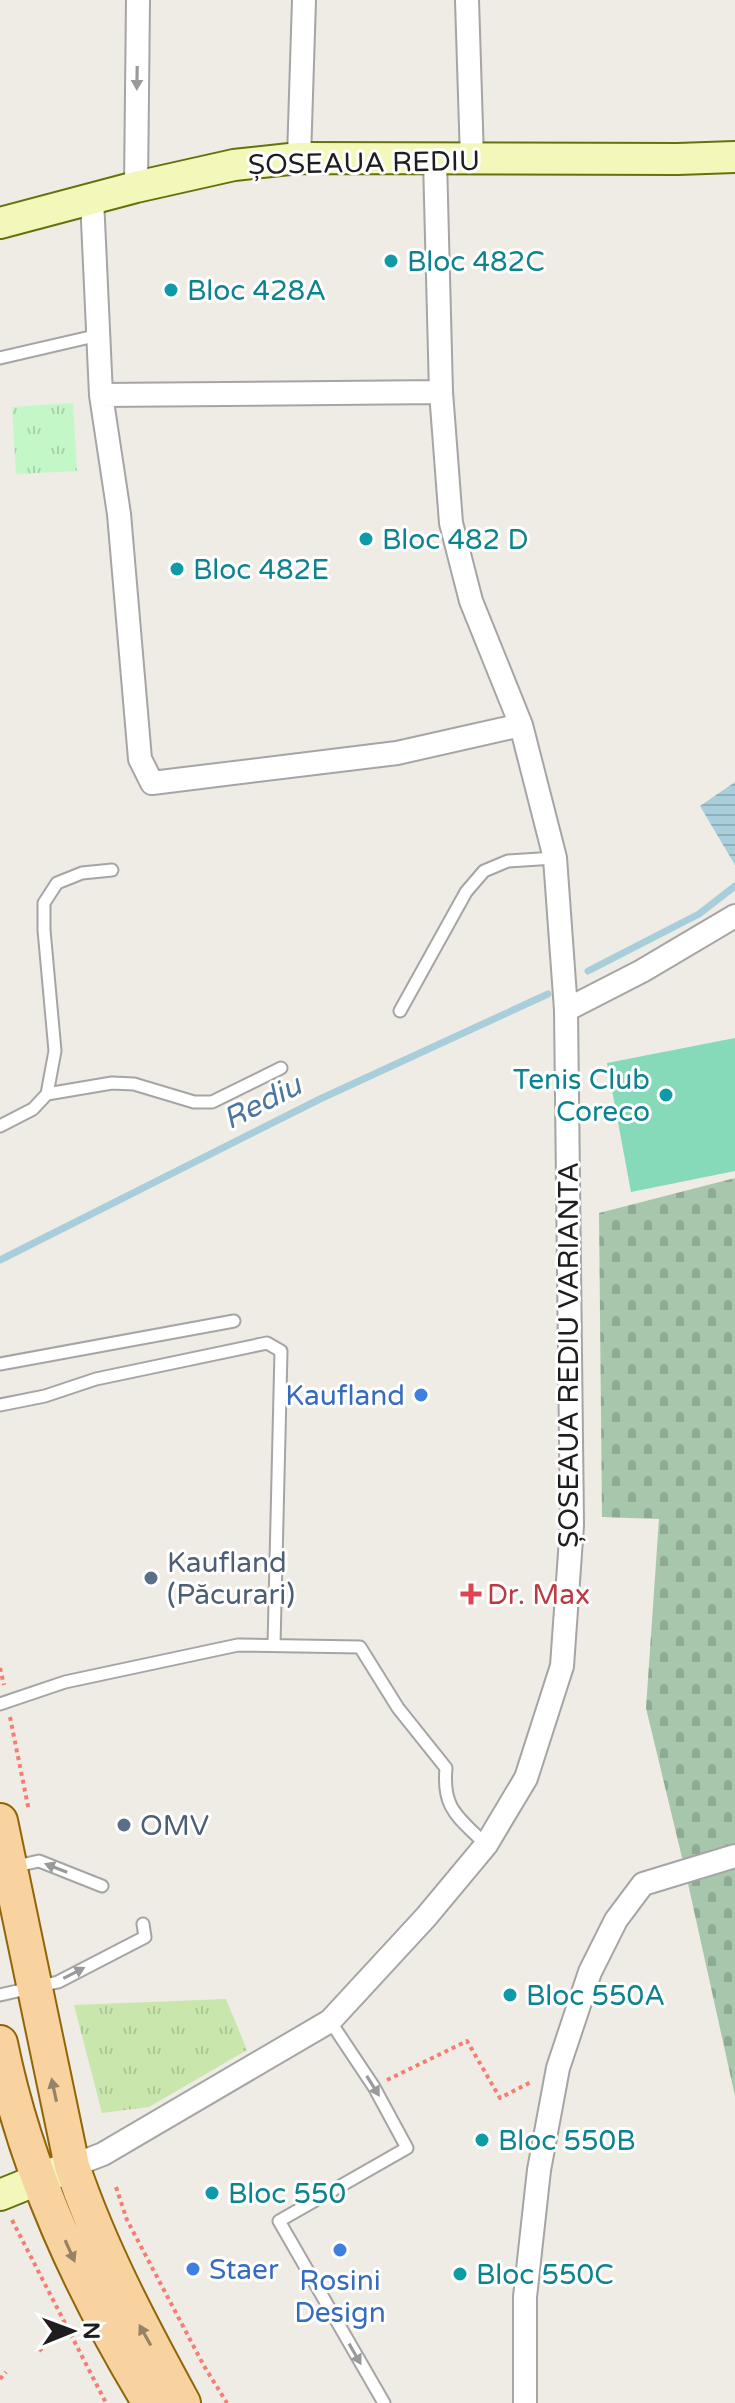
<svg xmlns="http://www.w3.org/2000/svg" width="735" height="2403" font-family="'Varela Round',sans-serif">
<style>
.grass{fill:url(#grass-tufts)}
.cemetery{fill:url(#cemetery-stones)}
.park{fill:url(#park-tufts)}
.pitch{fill:#86daba}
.water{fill:url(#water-rules)}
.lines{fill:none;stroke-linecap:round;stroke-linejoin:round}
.stream{stroke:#a7ceda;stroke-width:7}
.lane-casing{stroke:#a5a5a5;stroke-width:15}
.street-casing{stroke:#a5a5a5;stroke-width:26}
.secondary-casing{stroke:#65710a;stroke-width:34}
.primary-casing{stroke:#926507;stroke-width:38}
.path{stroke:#f47f71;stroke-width:4;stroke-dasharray:4 4;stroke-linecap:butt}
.lane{stroke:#fff;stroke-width:11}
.street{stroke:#fff;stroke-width:22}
.secondary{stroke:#f3f7ba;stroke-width:30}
.primary{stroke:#f8d3a0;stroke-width:34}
.oneway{fill:#9a9a9a}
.oneway2{fill:#968266}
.culture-dot{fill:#0f9aa8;stroke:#fff;stroke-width:3}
.shop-dot{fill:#3f7fe0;stroke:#fff;stroke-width:3}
.service-dot{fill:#5c6f8a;stroke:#fff;stroke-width:3}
.health-dot{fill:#e0444e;stroke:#fff;stroke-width:3}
.labels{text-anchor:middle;stroke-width:6;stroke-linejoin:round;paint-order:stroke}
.street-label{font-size:28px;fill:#1e1e1e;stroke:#fff}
.culture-label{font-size:28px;fill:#0d838f;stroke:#fff;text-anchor:start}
.shop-label{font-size:28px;fill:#366cbe;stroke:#fff;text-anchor:end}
.service-label{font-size:28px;fill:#4e5e75;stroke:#fff;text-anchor:start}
.health-label{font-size:28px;fill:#be3a42;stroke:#fff;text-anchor:start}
.water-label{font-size:30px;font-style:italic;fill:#4b76a2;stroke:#fff}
</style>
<defs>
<pattern id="grass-tufts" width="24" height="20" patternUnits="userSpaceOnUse" patternTransform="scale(2)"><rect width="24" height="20" fill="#c9e7ac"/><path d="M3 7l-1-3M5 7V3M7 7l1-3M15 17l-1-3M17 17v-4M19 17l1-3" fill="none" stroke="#acc694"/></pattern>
<pattern id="cemetery-stones" width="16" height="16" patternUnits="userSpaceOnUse" patternTransform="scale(2)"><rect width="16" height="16" fill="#a7c7ac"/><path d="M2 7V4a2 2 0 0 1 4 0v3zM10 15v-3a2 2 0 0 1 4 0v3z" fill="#8faa94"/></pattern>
<pattern id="park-tufts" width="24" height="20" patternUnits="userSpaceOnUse" patternTransform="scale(2)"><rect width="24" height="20" fill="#c3f7c8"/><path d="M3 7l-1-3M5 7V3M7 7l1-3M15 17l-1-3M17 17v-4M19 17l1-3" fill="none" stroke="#a7d3ab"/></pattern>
<pattern id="water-rules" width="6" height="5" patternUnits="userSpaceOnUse" patternTransform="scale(2)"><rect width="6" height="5" fill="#a7ceda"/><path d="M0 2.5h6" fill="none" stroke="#8fb0bb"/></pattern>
</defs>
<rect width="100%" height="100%" fill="#efebe5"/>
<path class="grass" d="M 226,1999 L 247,2050 L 149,2107 L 102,2113 L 74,2005 Z"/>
<path class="cemetery" d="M 735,1178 L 735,2096 L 685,1870 L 646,1708 L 659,1519 L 602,1517 L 599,1213 Z"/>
<path class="park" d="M 73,403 L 77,471 L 16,474 L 12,407 Z"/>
<path class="pitch" d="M 735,1038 L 735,1171 L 631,1192 L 607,1063 Z"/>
<path class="water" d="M 735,782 L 735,865 L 700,806 Z"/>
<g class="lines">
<path class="stream" d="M 588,971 L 699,914 L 735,886
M 0,1260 L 320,1099 L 548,994"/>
<g class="lane-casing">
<path id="lane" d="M 0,358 L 99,335
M 400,1011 L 466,892 L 484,871 L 508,861 L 555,858
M 47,1094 L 112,1083 L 134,1084 L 194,1102 L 212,1102 L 281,1068
M 0,1126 L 33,1109 L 47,1094 L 55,1051 L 44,930 L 44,903 L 57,883 L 82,873 L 112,870
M 0,1364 L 234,1321
M 0,1405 L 45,1396 L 96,1379 L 267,1343 L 281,1351 L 274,1645
M 0,1704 L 65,1682 L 238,1645 L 360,1647 L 398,1708 L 446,1768 C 442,1810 459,1817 486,1845
M 12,1867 L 39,1861 L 102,1886
M 0,1995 L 58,1982 L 145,1937 L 143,1924
M 330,2021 L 374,2087 L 407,2148 L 279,2221 L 384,2403"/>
</g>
<g class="street-casing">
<path id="street" d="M 467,0 L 472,159
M 299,158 L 304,0
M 136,187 L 138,0
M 92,199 L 101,395 L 441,392
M 101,395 L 119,514 L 140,759 L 152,783 L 397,753 L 521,725
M 566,1010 L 642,971 L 735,916
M 72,2166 L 103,2154 L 330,2021 L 426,1917 L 486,1845 L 526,1778 L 562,1666 L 572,1525 L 566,1010 L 555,858 L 521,725 L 471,601 L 451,523 L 441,392 L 435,160
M 525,2403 L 525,2297 L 539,2170 L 558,2068 L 590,1972 L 616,1920 L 643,1884 L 735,1856"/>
</g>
<g class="secondary-casing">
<path id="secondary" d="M 0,223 L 136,187 L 234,165 L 299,158 L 678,159 L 735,157
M 0,2195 L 62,2170"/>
</g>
<g class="primary-casing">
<path id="primary" d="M 0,1821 L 72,2166 C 100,2249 141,2326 183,2403
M 0,2043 C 26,2172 82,2291 150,2403"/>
</g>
<path class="path" d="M 0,1668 L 4,1685
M 10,1717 L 29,1811
M 387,2080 L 467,2041 L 500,2098 L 533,2081
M 116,2187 L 127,2220 L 204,2366 L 227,2403
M 12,2220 L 106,2403
M 39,2351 L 65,2327
M 0,2379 L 6,2372"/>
<use href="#lane" class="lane"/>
<use href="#street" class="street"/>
<use href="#secondary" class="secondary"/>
<use href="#primary" class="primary"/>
</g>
<defs><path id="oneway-solid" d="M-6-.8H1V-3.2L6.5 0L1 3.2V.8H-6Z" transform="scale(2)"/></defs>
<g class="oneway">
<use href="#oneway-solid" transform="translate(137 78) rotate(91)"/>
<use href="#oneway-solid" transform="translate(56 1868) rotate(-159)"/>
<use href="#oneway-solid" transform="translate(74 1973) rotate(-27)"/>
<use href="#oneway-solid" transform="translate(373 2086) rotate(58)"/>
<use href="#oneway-solid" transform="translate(355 2354) rotate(60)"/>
</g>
<g class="oneway2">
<use href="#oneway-solid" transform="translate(54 2090) rotate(-102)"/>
<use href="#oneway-solid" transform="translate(70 2251) rotate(66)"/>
<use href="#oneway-solid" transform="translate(145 2335) rotate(-119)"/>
</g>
<g class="culture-dot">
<circle cx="391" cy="261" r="8"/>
<circle cx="171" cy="290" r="8"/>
<circle cx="366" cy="539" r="8"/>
<circle cx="177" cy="569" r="8"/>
<circle cx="666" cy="1095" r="8"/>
<circle cx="510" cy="1995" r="8"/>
<circle cx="482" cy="2140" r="8"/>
<circle cx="212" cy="2193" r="8"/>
<circle cx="460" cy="2274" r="8"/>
</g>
<g class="shop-dot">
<circle cx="421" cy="1395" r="8"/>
<circle cx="340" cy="2250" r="8"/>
<circle cx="193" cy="2269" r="8"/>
</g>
<g class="service-dot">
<circle cx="151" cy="1578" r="8"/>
<circle cx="124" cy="1825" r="8"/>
</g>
<path class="health-dot" d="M467 1582h8v8h8v8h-8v8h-8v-8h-8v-8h8z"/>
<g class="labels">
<g class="street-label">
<text transform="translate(364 162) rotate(-1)" y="10">ȘOSEAUA REDIU</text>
<text transform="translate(568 1355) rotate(-90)" y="10">ȘOSEAUA REDIU VARIANTA</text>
</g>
<g class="culture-label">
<text x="407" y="271">Bloc 482C</text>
<text x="187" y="300">Bloc 428A</text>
<text x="382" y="549">Bloc 482 D</text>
<text x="193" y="579">Bloc 482E</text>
<text x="650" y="1089" text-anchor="end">Tenis Club<tspan x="650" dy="32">Coreco</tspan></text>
<text x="526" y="2005">Bloc 550A</text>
<text x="498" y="2150">Bloc 550B</text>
<text x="228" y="2203">Bloc 550</text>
<text x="476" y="2284">Bloc 550C</text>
</g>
<g class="shop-label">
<text x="405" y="1405">Kaufland</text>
<text x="209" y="2279" text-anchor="start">Staer</text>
<text x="340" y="2290" text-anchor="middle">Rosini<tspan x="340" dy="32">Design</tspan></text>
</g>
<g class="service-label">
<text x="167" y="1572">Kaufland<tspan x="167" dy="32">(Păcurari)</tspan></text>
<text x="140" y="1835">OMV</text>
</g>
<g class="health-label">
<text x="487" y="1604">Dr. Max</text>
</g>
<g class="water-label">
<text transform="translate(262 1102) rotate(-27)" y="10">Rediu</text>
</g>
</g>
<g transform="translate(72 2331) rotate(89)" stroke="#ffffff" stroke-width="6" paint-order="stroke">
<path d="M0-6L14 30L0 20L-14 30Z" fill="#1e1e1e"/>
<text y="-12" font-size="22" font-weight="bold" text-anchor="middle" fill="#1e1e1e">N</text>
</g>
</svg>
